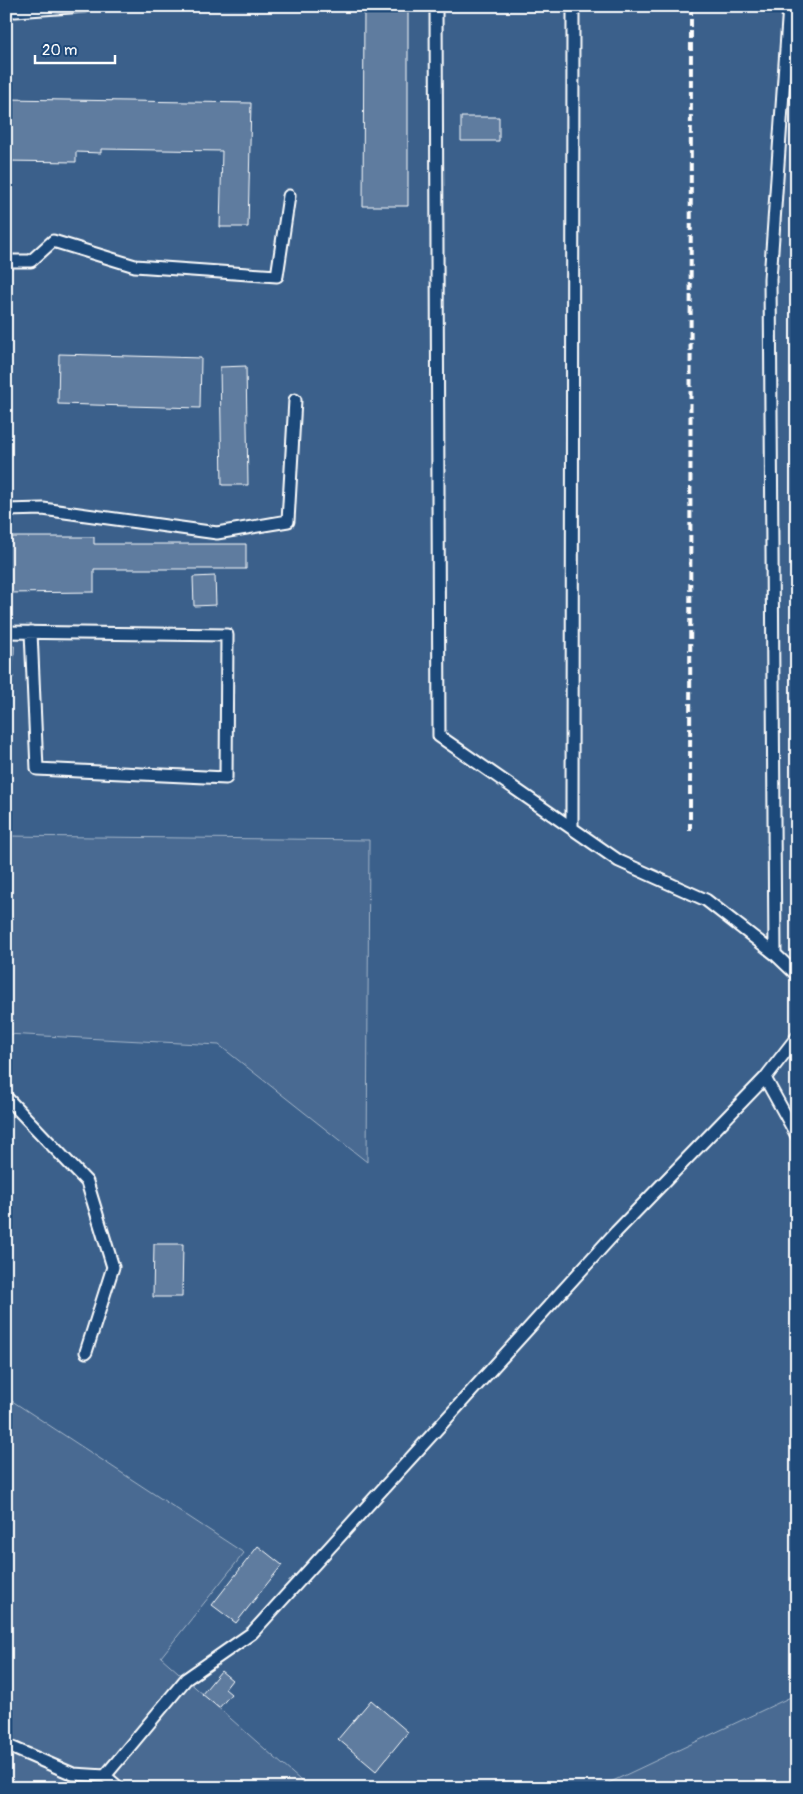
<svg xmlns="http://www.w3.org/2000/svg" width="803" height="1794" font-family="Pangolin,sans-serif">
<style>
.built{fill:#3b618b}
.green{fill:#486b92;stroke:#a4b5c8}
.building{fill:#5e7c9f;stroke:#fff}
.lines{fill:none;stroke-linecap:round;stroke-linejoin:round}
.lane-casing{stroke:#fff;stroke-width:15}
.lane{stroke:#1f4a7a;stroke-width:11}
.rail{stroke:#fff;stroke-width:4;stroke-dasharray:8 4;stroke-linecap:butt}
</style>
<rect width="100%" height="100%" fill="#2c5582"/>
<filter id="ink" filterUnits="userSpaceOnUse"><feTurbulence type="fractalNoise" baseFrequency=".02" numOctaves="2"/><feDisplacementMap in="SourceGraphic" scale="10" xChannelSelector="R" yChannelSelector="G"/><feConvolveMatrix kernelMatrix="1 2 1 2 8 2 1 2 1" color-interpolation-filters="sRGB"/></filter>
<g filter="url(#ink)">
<path class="built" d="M 6,6 L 797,6 L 797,1694 L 598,1788 L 309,1788 L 161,1657 L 243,1553 L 6,1397 L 6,1034 L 219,1045 L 367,1162 L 369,840 L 6,836 Z"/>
<path class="green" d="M 6,836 L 369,840 L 367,1162 L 219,1045 L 6,1034 Z
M 6,1397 L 244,1553 L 161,1657 L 309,1788 L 6,1788 Z
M 797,1694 L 797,1788 L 598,1788 Z"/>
<path class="building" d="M 364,6 L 408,6 L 408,206 L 363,206 Z
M 6,99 L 251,103 L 248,227 L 220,227 L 222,151 L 101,149 L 101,153 L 76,152 L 76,162 L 6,161 Z
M 461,117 L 499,117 L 499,141 L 461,141 Z
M 59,354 L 201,358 L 200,408 L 58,404 Z
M 246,366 L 248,485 L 222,485 L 220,367 Z
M 6,537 L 94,537 L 94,544 L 246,544 L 246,569 L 94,569 L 94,592 L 6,593 Z
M 215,576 L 216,605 L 194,606 L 193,577 Z
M 6,646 L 14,646 L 13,678 L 6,678 Z
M 6,767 L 11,767 L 10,807 L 6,807 Z
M 154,1244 L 183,1244 L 182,1297 L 153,1297 Z
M 258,1546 L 282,1565 L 236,1623 L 212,1605 Z
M 221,1671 L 232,1680 L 225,1689 L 231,1694 L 219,1708 L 202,1694 Z
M 371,1700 L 408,1732 L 376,1771 L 338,1739 Z"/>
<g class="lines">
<g class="lane-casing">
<path id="lane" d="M 15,6 L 15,11 L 85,6
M 436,6 L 439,736 L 619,861 L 706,900 L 775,954 L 797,975
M 6,261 L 31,261 L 53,241 L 135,266 L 277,276 L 289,196
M 6,510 L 43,509 L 217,533 L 288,521 L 295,400
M 6,632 L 227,635 L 226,778 L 37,769 L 31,632
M 572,826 L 573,6
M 775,954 L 770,279 L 789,6
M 765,1078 L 797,1136
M 6,1097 L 87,1182 L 113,1267 L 86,1352
M 6,1745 L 73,1774 L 105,1776 L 186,1679 L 252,1633 L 616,1232 L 765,1078 L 797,1037
M 105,1776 L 119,1788"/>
</g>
<use href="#lane" class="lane"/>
<path class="rail" d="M 690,831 L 691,6"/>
</g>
</g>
<rect width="803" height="1794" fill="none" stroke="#1f4a7a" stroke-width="25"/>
<rect x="12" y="12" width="778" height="1769" fill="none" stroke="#fff" stroke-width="2" filter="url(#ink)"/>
<path d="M35 55v8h80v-8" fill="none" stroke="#ffffff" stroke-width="2.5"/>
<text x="42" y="55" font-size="15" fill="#ffffff" stroke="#1f4a7a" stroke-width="4" paint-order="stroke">20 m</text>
</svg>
